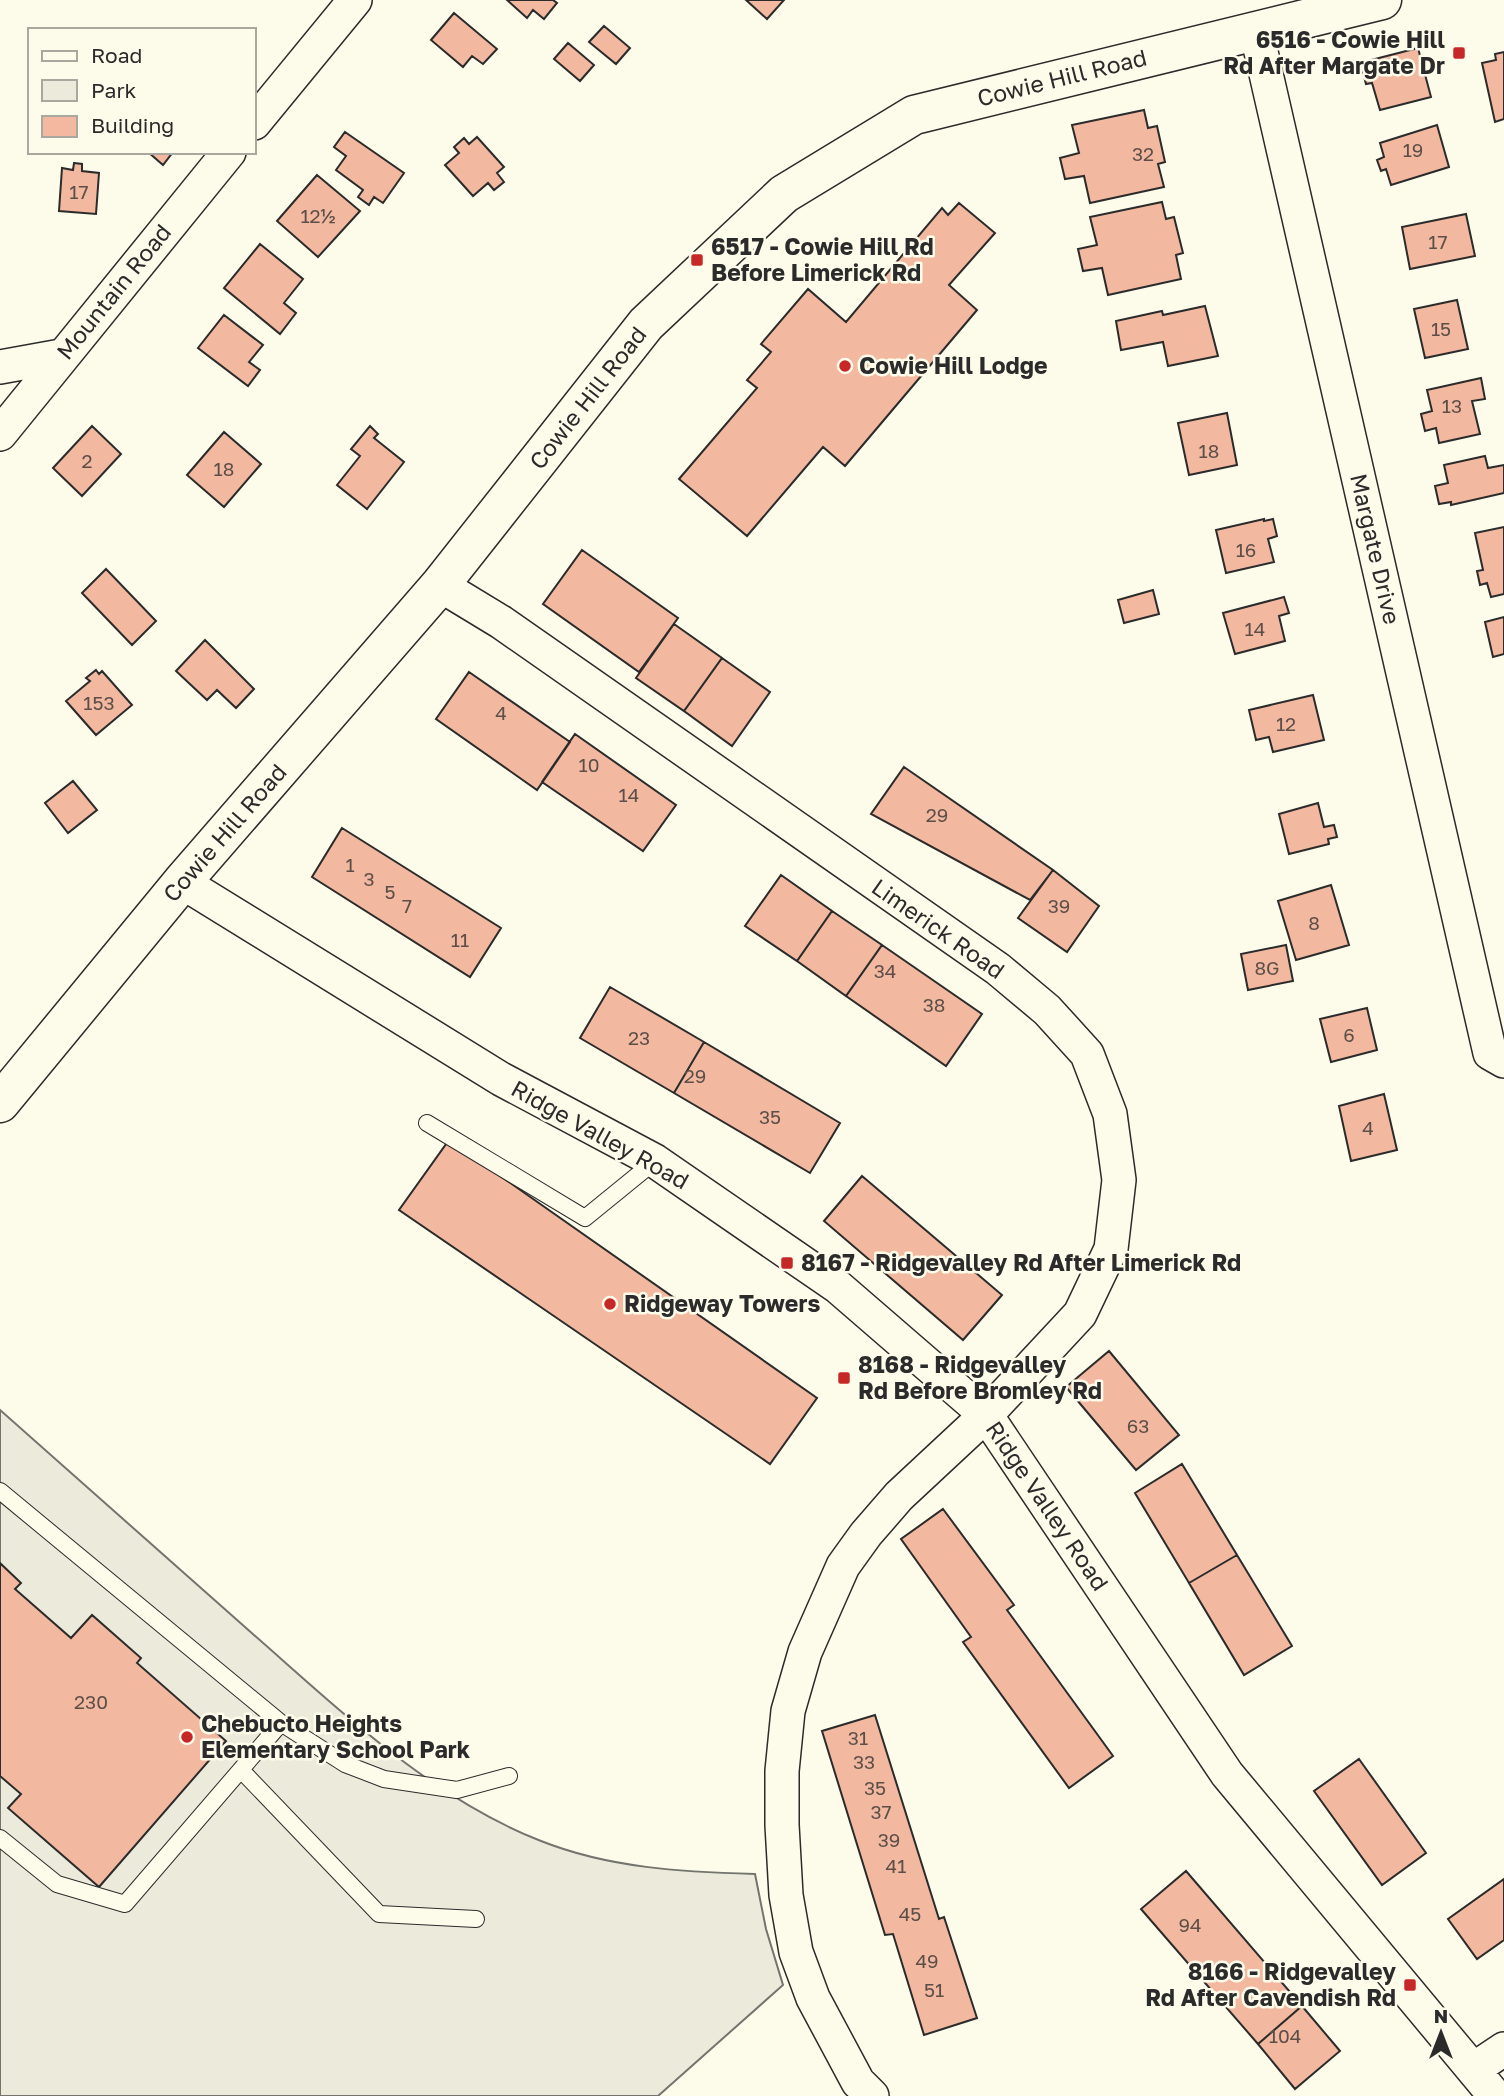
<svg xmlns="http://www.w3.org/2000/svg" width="1504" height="2096" font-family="'Golos Text',sans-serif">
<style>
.green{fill:#ecebdb;stroke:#74746e;stroke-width:2}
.building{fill:#f2b8a0;stroke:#2b2b2b;stroke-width:2}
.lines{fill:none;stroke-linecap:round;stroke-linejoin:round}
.lane-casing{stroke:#2b2b2b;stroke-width:18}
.street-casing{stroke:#2b2b2b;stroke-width:36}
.secondary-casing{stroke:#2b2b2b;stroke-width:41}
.lane{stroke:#fdfbea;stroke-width:16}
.street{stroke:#fdfbea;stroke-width:33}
.secondary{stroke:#fdfbea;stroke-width:38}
.poi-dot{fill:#c62828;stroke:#fdfbea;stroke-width:2.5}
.labels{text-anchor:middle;stroke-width:5;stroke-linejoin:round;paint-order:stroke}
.number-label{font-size:19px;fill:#5d4e48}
.poi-label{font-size:23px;font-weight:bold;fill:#2b2b2b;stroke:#fdfbea;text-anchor:start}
.street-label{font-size:23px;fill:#2b2b2b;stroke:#fdfbea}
</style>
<rect width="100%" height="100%" fill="#fdfbea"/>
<path class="green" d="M 0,1410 C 85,1485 169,1560 254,1635 C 342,1712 431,1798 541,1841 C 609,1868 682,1872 755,1874 L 766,1929 L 783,1985 L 658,2096 L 0,2096 Z"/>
<path class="building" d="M 507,0 L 553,0 L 557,3 L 544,19 L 533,10 L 527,18 Z
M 746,0 L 784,0 L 767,19 Z
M 454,13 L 497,49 L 483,64 L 472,56 L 463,67 L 431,40 Z
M 604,26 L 630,48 L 616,64 L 589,42 Z
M 568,43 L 594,65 L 580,81 L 554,59 Z
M 1418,48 L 1431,97 L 1380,110 L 1372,83 L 1366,84 L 1361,65 L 1367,64 L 1367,61 Z
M 1504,52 L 1504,119 L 1495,122 L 1482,63 L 1496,60 L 1495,54 Z
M 1144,110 L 1148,128 L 1157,126 L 1165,162 L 1158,164 L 1164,187 L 1090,203 L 1084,176 L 1065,179 L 1060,158 L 1079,153 L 1072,125 Z
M 1437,125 L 1449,167 L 1391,185 L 1386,169 L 1381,171 L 1377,160 L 1384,157 L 1380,143 Z
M 345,132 L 404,173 L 383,203 L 374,197 L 369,205 L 358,197 L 363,190 L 336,170 L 346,156 L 334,147 Z
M 477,137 L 504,167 L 497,173 L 504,182 L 494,190 L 488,183 L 473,196 L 445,165 L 459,153 L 454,147 L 464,138 L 469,144 Z
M 148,152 L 173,152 L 163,165 Z
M 74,163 L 82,164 L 82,171 L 99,173 L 96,214 L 59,211 L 62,168 L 73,170 Z
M 317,175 L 360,211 L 318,257 L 277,221 Z
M 1162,202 L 1166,219 L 1174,217 L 1183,253 L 1176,255 L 1181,279 L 1108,295 L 1102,268 L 1083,271 L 1078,249 L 1097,245 L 1090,217 Z
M 959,203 L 995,233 L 949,285 L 977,310 L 845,466 L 823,447 L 747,536 L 679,479 L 757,388 L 747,380 L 771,352 L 761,344 L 808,289 L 846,322 L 942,208 L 948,215 Z
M 1466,214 L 1475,256 L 1410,269 L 1402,227 Z
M 260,244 L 303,279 L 284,303 L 296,313 L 280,334 L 224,288 Z
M 1457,300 L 1468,349 L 1425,358 L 1414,309 Z
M 1205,306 L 1218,356 L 1168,366 L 1163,342 L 1121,350 L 1116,321 L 1162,311 L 1163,315 Z
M 224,315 L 263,345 L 249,362 L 260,370 L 248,386 L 198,348 Z
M 1481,378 L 1485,399 L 1472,401 L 1480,434 L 1439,443 L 1436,428 L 1425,431 L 1421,414 L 1432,411 L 1427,390 Z
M 1227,413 L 1237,465 L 1189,475 L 1178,423 Z
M 92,426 L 121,454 L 82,496 L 53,468 Z
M 370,426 L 378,434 L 374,438 L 404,462 L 367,509 L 337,485 L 360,456 L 351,449 Z
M 224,432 L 261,464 L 224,507 L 187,475 Z
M 1485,456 L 1488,468 L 1504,465 L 1504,493 L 1451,505 L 1451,502 L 1439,504 L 1435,486 L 1448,483 L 1444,465 Z
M 1264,519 L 1264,521 L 1273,519 L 1277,536 L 1268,539 L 1274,562 L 1226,573 L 1216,530 Z
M 1504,527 L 1504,594 L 1491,597 L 1487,583 L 1480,585 L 1477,571 L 1483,570 L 1475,533 Z
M 582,550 L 678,618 L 639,672 L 543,604 Z
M 106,569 L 156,621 L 132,645 L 82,593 Z
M 1153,590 L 1159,614 L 1124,623 L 1118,600 Z
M 1284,597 L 1289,613 L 1279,616 L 1285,641 L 1235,654 L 1223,613 Z
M 1504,617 L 1504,654 L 1493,657 L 1485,622 Z
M 674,624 L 722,658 L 684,711 L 636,678 Z
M 205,640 L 254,689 L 236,708 L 217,690 L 207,700 L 176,671 Z
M 722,658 L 770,692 L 732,746 L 684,711 Z
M 96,670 L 99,674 L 102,671 L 132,705 L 96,735 L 66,701 L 90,681 L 86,678 Z
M 469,672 L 570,742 L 537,790 L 436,719 Z
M 1313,695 L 1324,740 L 1273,752 L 1269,737 L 1256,740 L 1249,710 Z
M 575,734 L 676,805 L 643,851 L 542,782 Z
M 904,767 L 1053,870 L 1030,900 L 871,814 Z
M 73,781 L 97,810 L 68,833 L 45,803 Z
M 1318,803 L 1324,827 L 1334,825 L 1337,837 L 1328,839 L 1329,844 L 1289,854 L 1279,814 Z
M 342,828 L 501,928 L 470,977 L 312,877 Z
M 1053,870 L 1099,906 L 1067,952 L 1018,918 Z
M 781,875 L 832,911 L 797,961 L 745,926 Z
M 1331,885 L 1349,945 L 1296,960 L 1278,901 Z
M 832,911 L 882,945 L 846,996 L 797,961 Z
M 882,945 L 982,1014 L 946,1066 L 846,996 Z
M 1286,945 L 1293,981 L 1248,990 L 1241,954 Z
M 610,987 L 704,1042 L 674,1093 L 580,1038 Z
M 1367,1008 L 1377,1050 L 1331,1062 L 1320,1019 Z
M 704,1042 L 840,1123 L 810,1173 L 674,1093 Z
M 1384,1094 L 1397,1150 L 1351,1161 L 1339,1106 Z
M 449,1140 L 817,1398 L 770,1464 L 399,1210 Z
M 862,1176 L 1002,1295 L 963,1340 L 824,1221 Z
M 1109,1351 L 1179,1435 L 1136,1470 L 1066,1387 Z
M 1182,1464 L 1237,1555 L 1189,1583 L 1135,1493 Z
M 943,1509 L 1014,1605 L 1007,1610 L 1113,1756 L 1069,1788 L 963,1642 L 971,1637 L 901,1539 Z
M 1237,1555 L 1292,1646 L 1244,1675 L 1189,1583 Z
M 0,1563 L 21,1583 L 15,1589 L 71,1638 L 92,1615 L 141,1658 L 137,1663 L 226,1741 L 99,1887 L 8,1808 L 21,1794 L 0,1776 Z
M 875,1715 L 939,1919 L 944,1917 L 977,2018 L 924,2035 L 893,1934 L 885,1935 L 822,1731 Z
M 1359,1759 L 1426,1853 L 1382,1885 L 1314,1791 Z
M 1186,1871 L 1302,2006 L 1258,2044 L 1141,1909 Z
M 1504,1879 L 1504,1940 L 1477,1959 L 1448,1919 Z
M 1302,2006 L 1340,2051 L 1295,2089 L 1258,2044 Z"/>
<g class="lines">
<g class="lane-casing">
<path id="lane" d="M 427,1123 L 585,1218 L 655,1161
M 0,1491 L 281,1723 L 125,1904 L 57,1884 L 0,1838
M 281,1723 L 345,1764 L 384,1779 L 457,1790 L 509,1776
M 242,1771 L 379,1914 L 476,1919"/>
</g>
<g class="street-casing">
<path id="street" d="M 1256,30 L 1490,1053 L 1504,1061
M 254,123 L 355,0
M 0,367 L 61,356
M 0,434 L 229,152
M 440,585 L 501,622 L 998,969 L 1047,1010 L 1087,1054 L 1110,1114 L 1119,1180 L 1111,1249 L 1080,1314 L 986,1415 L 899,1496 L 866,1534 L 843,1566 L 805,1652 L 788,1711 L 782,1771 L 782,1825 L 786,1895 L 796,1952 L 813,1998 L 858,2082 L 872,2096
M 182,882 L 501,1079 L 655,1161 L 838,1287 L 986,1415 L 1227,1774 L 1495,2096
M 1474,2069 L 1504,2049"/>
</g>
<g class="secondary-casing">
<path id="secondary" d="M 0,1103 L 182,882 L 440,585 L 646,324 L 784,194 L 914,115 L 1382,0"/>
</g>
<use href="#lane" class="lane"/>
<use href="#street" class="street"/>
<use href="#secondary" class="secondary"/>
</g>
<g class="poi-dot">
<rect x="1452" y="46" width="14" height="14" rx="3.5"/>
<rect x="690" y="253" width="14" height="14" rx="3.5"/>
<circle cx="845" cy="366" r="7"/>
<rect x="780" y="1256" width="14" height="14" rx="3.5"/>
<circle cx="610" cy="1304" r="7"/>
<rect x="837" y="1371" width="14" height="14" rx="3.5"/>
<circle cx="187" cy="1737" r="7"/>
<rect x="1403" y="1978" width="14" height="14" rx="3.5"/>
</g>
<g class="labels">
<g class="number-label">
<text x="1413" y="157">19</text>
<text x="1143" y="161">32</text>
<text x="79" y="199">17</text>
<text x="318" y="223">12½</text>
<text x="1438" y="249">17</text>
<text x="1441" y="336">15</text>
<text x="1452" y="413">13</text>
<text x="1209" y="458">18</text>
<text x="87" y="468">2</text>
<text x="224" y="476">18</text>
<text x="1246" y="557">16</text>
<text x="1255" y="636">14</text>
<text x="99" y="710">153</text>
<text x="501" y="720">4</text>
<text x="1286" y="731">12</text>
<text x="589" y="772">10</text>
<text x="629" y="802">14</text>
<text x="937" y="822">29</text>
<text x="350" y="872">1</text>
<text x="369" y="886">3</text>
<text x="390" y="899">5</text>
<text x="407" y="913">7</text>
<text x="1059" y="913">39</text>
<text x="1314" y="930">8</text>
<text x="460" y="947">11</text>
<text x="1267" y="975">8G</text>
<text x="885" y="978">34</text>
<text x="934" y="1012">38</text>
<text x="1349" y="1042">6</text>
<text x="639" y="1045">23</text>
<text x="695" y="1083">29</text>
<text x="770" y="1124">35</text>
<text x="1368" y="1135">4</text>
<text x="1138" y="1433">63</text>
<text x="91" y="1709">230</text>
<text x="858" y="1745">31</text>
<text x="864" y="1769">33</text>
<text x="875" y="1795">35</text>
<text x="881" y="1819">37</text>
<text x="889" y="1847">39</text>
<text x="896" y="1873">41</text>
<text x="910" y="1921">45</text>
<text x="1190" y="1932">94</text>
<text x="927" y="1968">49</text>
<text x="934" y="1997">51</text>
<text x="1285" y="2043">104</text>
</g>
<g class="poi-label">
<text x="1445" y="48" text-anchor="end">6516 - Cowie Hill<tspan x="1445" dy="26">Rd After Margate Dr</tspan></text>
<text x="711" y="255">6517 - Cowie Hill Rd<tspan x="711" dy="26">Before Limerick Rd</tspan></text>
<text x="859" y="374">Cowie Hill Lodge</text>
<text x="801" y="1271">8167 - Ridgevalley Rd After Limerick Rd</text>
<text x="624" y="1312">Ridgeway Towers</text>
<text x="858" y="1373">8168 - Ridgevalley<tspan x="858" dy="26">Rd Before Bromley Rd</tspan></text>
<text x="201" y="1732">Chebucto Heights<tspan x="201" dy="26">Elementary School Park</tspan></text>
<text x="1396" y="1980" text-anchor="end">8166 - Ridgevalley<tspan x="1396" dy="26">Rd After Cavendish Rd</tspan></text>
</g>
<g class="street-label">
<text transform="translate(1062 78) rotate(-14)" y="8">Cowie Hill Road</text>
<text transform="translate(114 292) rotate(-51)" y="8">Mountain Road</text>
<text transform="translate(588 398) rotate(-52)" y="8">Cowie Hill Road</text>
<text transform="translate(1375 549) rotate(77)" y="8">Margate Drive</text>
<text transform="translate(225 833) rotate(-49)" y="8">Cowie Hill Road</text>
<text transform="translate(938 929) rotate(35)" y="8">Limerick Road</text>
<text transform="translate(600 1135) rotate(29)" y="8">Ridge Valley Road</text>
<text transform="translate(1047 1506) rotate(56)" y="8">Ridge Valley Road</text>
</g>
</g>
<rect x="28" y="28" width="228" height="126" fill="#fdfbea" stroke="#a9a89e" stroke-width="2"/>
<rect x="42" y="51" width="35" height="10" fill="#fdfbea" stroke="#a9a89e" stroke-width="2"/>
<text x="91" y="63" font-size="21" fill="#2b2b2b">Road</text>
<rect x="42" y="80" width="35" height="21" fill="#ecebdb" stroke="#a9a89e" stroke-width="2"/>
<text x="91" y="98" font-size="21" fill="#2b2b2b">Park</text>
<rect x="42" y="116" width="35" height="21" fill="#f2b8a0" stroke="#a9a89e" stroke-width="2"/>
<text x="91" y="133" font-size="21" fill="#2b2b2b">Building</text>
<g transform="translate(1441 2033)" stroke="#fdfbea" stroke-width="5" paint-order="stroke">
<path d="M0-5L12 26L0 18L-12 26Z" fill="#2b2b2b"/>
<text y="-10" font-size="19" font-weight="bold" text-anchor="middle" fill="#2b2b2b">N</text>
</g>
</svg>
